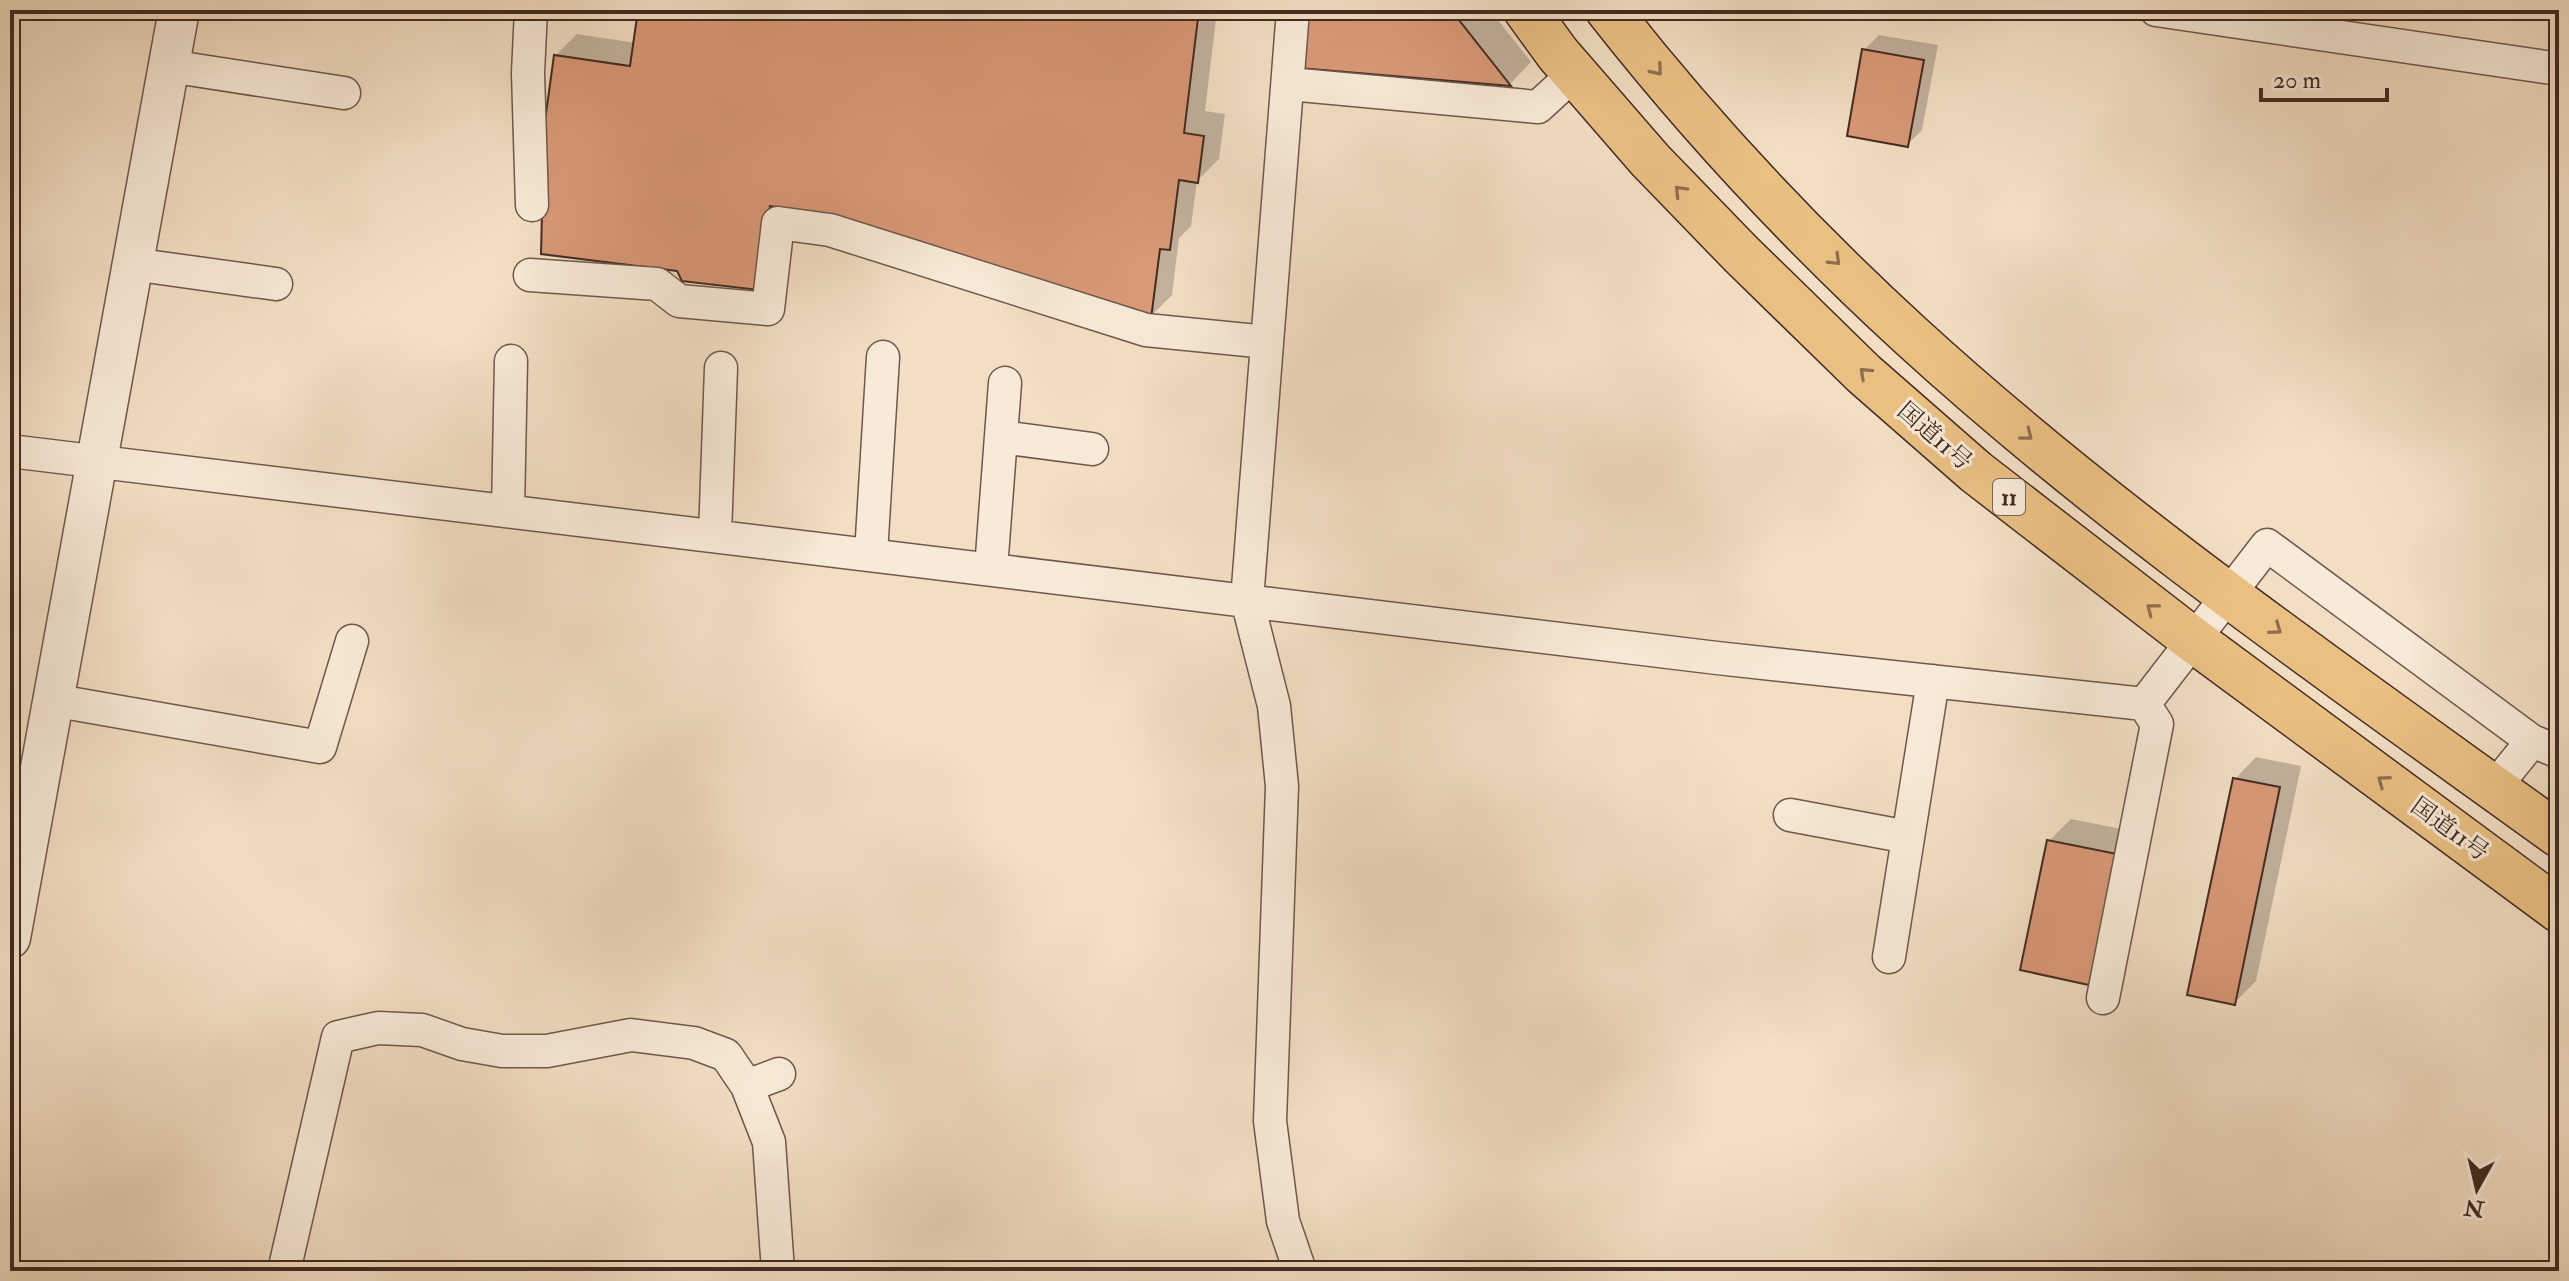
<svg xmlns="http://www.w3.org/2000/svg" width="2569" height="1281" font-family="'IM FELL Double Pica','Noto Serif JP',serif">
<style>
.shadow{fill:#0003}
.building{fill:#d99876;stroke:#432b23;stroke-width:2}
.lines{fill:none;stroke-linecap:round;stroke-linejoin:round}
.minor-casing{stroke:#6f584b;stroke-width:35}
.tertiary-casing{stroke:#6f584b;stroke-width:43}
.trunk-casing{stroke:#432b23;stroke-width:47}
.minor{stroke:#f7ead8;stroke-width:32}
.tertiary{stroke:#f7ead8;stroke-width:40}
.trunk{stroke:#e9bf82;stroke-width:44}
.oneway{stroke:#8e6e4e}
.labels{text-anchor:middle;stroke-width:6;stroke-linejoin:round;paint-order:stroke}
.shield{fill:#f7ead8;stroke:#796459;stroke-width:2}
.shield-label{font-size:22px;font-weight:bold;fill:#432b23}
.street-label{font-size:24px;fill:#432b23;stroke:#f7ead8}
</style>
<rect width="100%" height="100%" fill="#f2dec3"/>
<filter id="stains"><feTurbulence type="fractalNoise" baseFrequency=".0025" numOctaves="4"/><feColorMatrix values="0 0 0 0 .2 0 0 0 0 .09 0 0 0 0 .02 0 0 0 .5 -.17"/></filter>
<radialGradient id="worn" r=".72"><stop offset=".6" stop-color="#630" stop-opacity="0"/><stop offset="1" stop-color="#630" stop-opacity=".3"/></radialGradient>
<path class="shadow" d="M 642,10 L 1217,10 L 1205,111 L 1225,114 L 1219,159 L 1197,181 L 1191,226 L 1179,238 L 1172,295 L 1150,317 L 788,206 L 781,266 L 555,56 L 577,34 L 636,43 Z
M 1305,10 L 1490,10 L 1531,62 L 1510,84 L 1301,66 Z
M 1879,35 L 1938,45 L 1922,130 L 1907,145 L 1864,50 Z
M 2256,757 L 2301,766 L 2256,981 L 2234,1003 L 2235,779 Z
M 2071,819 L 2137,832 L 2111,960 L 2089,982 L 2049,841 Z"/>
<path class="building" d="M 638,10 L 1199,10 L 1184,133 L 1204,136 L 1198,183 L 1179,180 L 1170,250 L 1160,249 L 1151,319 L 823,213 L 770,206 L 759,290 L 682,281 L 677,271 L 541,254 L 544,128 L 554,55 L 630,66 Z
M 1303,10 L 1451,10 L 1511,86 L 1299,68 Z
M 1862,49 L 1924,60 L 1908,147 L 1847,136 Z
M 2233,778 L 2280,787 L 2235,1005 L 2187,995 Z
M 2047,840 L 2117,854 L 2089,985 L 2020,970 Z"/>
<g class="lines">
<g class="minor-casing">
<path id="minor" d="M 531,10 L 528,73 L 532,205
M 1293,10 L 1247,600 L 1274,706 L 1282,786 L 1270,1121 L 1283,1221 L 1300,1271
M 2156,10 L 2559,69
M 169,66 L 344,93
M 1289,84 L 1538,107 L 1575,73
M 132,264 L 276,284
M 530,275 L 657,284 L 679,301 L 768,309 L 778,223 L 830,230 L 1146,330 L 1267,342
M 1001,437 L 1092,449
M 10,451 L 1717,658 L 2144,704 L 2267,545 L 2532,741 L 2559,752
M 508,510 L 511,361
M 715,535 L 721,368
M 871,554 L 883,357
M 991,569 L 1005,383
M 52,700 L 320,747 L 352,641
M 2494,788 L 2532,741
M 1790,815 L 1908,837
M 1889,957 L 1933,681
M 2103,998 L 2157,724 L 2144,704
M 284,1271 L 338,1037 L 378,1028 L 422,1030 L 462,1044 L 502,1051 L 547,1051 L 631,1035 L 694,1043 L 726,1055 L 747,1086
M 778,1271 L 769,1142 L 747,1086 L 779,1074"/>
</g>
<g class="tertiary-casing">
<path id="tertiary" d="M 10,938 L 179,10"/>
</g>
<g class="trunk-casing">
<path id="trunk" d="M 1526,10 L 1558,54 L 1650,160 L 1741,254 L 1864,374 L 1976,472 L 2192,639 L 2559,910
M 1608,10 C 1699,126 1802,236 1910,335 C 2111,519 2339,676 2559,835"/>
</g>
<use href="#minor" class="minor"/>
<use href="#tertiary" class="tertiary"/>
<use href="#trunk" class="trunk"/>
</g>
<defs><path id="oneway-chevron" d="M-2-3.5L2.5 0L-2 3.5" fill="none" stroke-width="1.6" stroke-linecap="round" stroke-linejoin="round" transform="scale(2)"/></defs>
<g class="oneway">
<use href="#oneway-chevron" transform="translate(1657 70) rotate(50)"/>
<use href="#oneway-chevron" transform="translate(1680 191) rotate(-134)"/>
<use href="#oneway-chevron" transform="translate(1835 260) rotate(45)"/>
<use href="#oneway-chevron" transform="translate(1865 373) rotate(-137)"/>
<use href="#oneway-chevron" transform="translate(2027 435) rotate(38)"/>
<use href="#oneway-chevron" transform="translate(2152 609) rotate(-142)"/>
<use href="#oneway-chevron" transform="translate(2276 629) rotate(36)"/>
<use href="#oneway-chevron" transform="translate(2383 781) rotate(-144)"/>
</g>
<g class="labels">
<rect class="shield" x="1993" y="479" width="32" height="36" rx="6"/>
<g class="shield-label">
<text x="2009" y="505">11</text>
</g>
<g class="street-label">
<text transform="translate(1935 436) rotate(41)" y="8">国道11号</text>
<text transform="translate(2450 829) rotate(36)" y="8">国道11号</text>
</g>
</g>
<rect width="2569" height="1281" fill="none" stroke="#f2dec3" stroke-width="40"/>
<rect x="12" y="12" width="2545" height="1257" fill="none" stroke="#432b23" stroke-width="4"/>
<rect x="20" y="20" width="2529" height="1241" fill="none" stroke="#432b23" stroke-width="2"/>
<g transform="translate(2477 1189) rotate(188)" stroke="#f7ead8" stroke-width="6" paint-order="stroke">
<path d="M0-6L14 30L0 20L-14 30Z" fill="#432b23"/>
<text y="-12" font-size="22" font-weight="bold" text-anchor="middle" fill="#432b23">N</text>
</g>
<path d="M2261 88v12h126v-12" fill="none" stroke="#432b23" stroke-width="4"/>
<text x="2273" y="88" font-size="24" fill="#432b23" stroke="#f7ead8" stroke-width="6" paint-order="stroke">20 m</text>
<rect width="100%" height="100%" filter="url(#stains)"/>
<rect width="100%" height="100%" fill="url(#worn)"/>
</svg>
